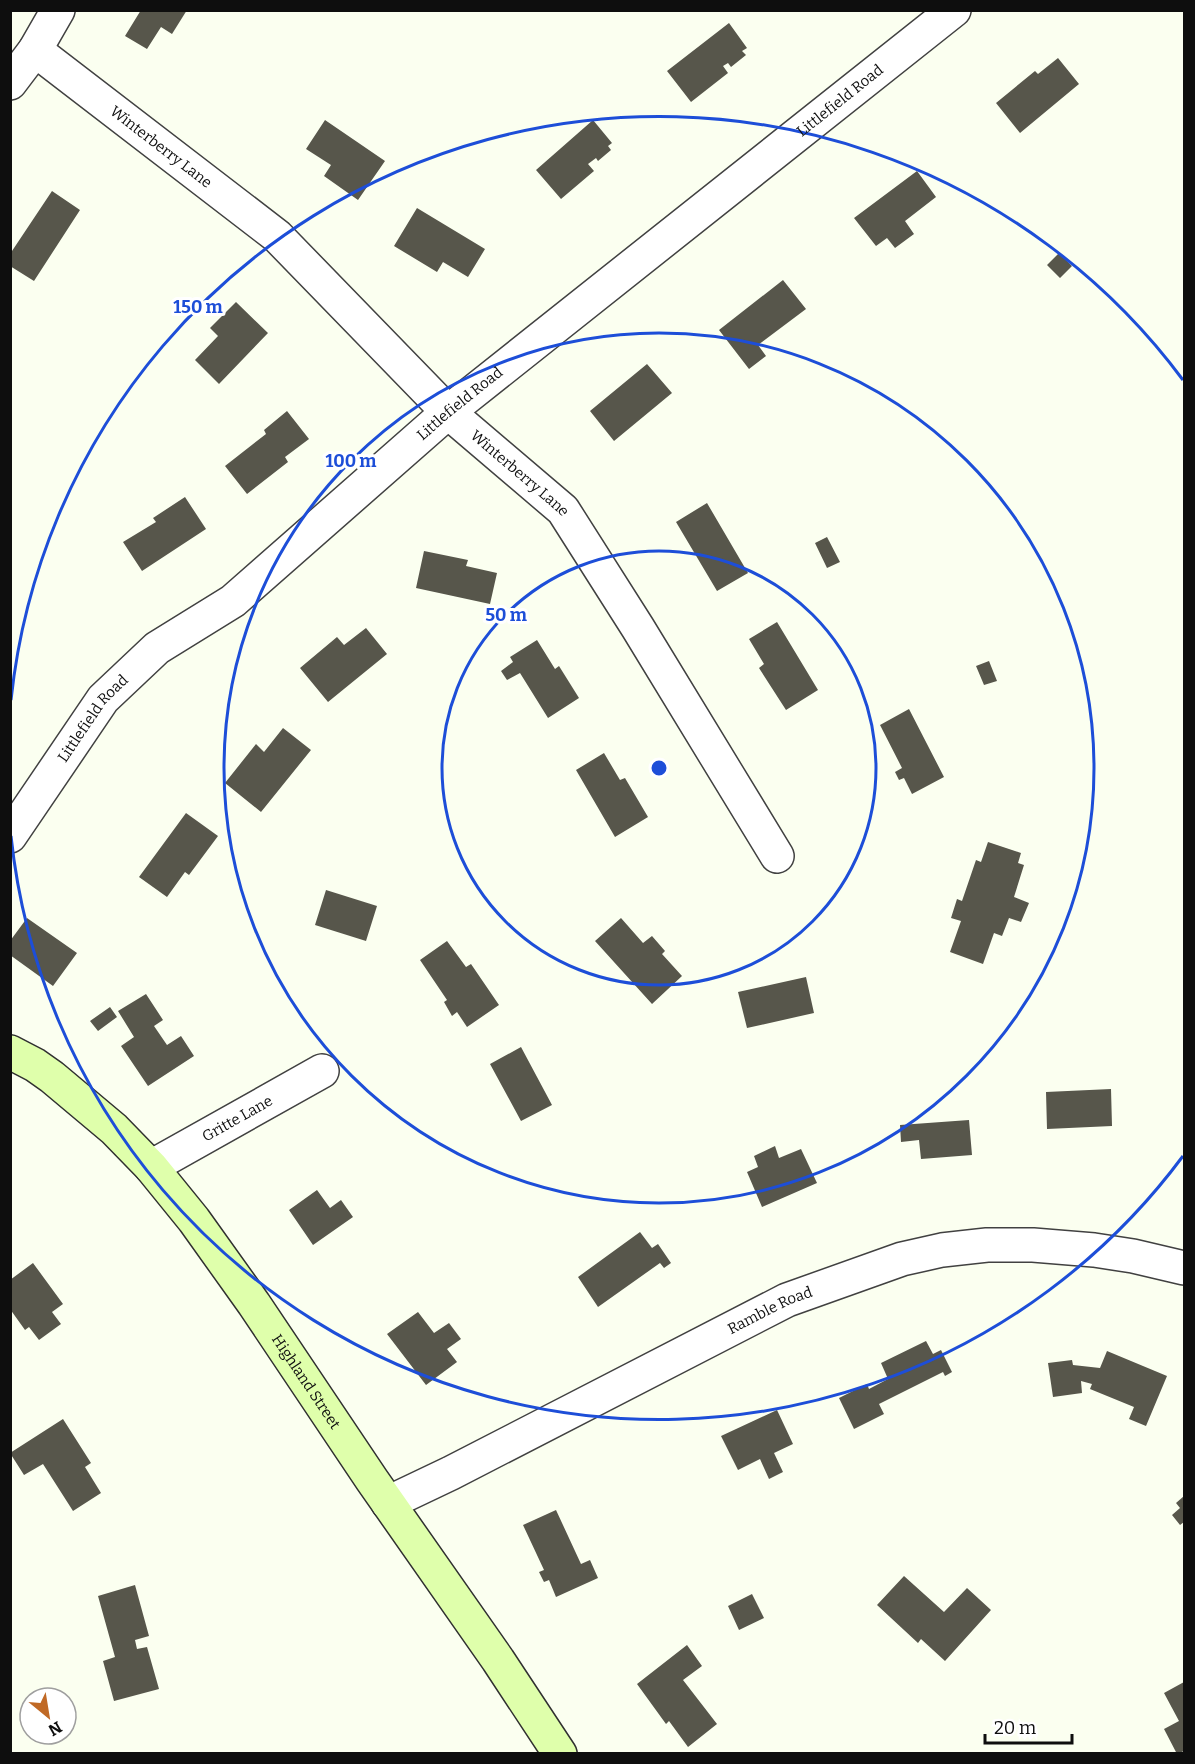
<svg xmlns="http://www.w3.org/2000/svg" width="1195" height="1764" font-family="Bitter,serif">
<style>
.building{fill:#57564b}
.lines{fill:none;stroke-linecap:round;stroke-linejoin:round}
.street-casing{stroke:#414141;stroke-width:36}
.secondary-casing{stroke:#303030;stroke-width:36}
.street{stroke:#fff;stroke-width:33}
.secondary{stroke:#dfffab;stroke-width:33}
.ring{fill:none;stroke:#1d4ed8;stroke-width:3}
.labels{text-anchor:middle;stroke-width:6;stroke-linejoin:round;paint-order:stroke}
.street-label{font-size:15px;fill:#0e0e0e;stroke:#fff}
.centre{fill:#1d4ed8;stroke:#fff;stroke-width:3}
.ring-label{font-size:18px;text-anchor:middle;font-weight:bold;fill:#1d4ed8;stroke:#fff;stroke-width:6;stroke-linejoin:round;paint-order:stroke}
</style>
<rect width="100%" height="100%" fill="#fbfff0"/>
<path class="building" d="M 141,10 L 187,10 L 172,34 L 161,27 L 147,49 L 125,36 Z
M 729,23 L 747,48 L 742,51 L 746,55 L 731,67 L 728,63 L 723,66 L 728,73 L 691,102 L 667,71 Z
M 1058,58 L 1079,84 L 1020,133 L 996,103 L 1035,71 L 1038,74 Z
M 325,120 L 385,161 L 358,200 L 324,176 L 331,165 L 306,149 Z
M 593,120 L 612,143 L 608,146 L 611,150 L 598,161 L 596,158 L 588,164 L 594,171 L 561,199 L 536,170 Z
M 917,171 L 936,197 L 905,221 L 914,234 L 895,248 L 887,238 L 876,246 L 854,218 Z
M 52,191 L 80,210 L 34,281 L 10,266 L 10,254 Z
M 417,208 L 485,249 L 468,277 L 443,262 L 437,272 L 394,246 Z
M 1059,253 L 1072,266 L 1060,278 L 1047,265 Z
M 783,280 L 806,309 L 758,345 L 766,356 L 749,369 L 719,330 Z
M 236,302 L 268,333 L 219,384 L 195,360 L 218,336 L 210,328 Z
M 647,364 L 672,393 L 614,441 L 590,411 Z
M 287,411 L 309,439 L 285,457 L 288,462 L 247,494 L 225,466 L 266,434 L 264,430 Z
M 185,497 L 206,529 L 142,571 L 123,542 L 156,522 L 153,518 Z
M 707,503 L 748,573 L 717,591 L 676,522 Z
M 827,537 L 840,562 L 827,568 L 815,543 Z
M 424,551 L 468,560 L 466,566 L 497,573 L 490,604 L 416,588 Z
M 777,622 L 818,690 L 786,710 L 759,668 L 764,664 L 749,639 Z
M 366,628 L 387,654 L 328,702 L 300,668 L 337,637 L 344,645 Z
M 537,640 L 555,669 L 559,666 L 579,698 L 548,718 L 520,673 L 507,680 L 501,671 L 513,662 L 510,657 Z
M 989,661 L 997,681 L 984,685 L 976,666 Z
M 909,709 L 944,777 L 912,794 L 904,778 L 899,780 L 895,772 L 902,768 L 880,725 Z
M 283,728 L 311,750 L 261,812 L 225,783 L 256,744 L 264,752 Z
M 604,753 L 620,780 L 625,778 L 648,817 L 615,837 L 576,770 Z
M 186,813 L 218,836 L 189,875 L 185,872 L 167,897 L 139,877 Z
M 988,842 L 1021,853 L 1018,863 L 1024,865 L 1014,897 L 1029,903 L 1021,922 L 1009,918 L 1002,936 L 994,933 L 983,964 L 950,952 L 961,921 L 951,918 L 957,899 L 962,901 L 976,860 L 981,862 Z
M 326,890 L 377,906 L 366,941 L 315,925 Z
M 27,918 L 77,953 L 53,986 L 10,955 L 10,941 Z
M 621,918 L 643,943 L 652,936 L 665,951 L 662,954 L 682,976 L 652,1004 L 595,941 Z
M 447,941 L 466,967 L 471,964 L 499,1005 L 467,1027 L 457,1012 L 452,1016 L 444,1002 L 447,1000 L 420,960 Z
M 806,977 L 814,1013 L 747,1028 L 738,992 Z
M 146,994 L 163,1020 L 154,1026 L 167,1045 L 181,1036 L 194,1056 L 148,1086 L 121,1046 L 134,1037 L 118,1011 Z
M 110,1007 L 117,1017 L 98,1031 L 90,1021 Z
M 521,1047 L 552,1105 L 521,1121 L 490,1064 Z
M 1111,1089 L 1112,1126 L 1047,1129 L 1046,1092 Z
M 969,1120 L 972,1155 L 921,1159 L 919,1140 L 901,1142 L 900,1125 Z
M 775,1146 L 779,1158 L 801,1149 L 817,1183 L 762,1207 L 747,1172 L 758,1167 L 754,1156 Z
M 317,1190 L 330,1208 L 341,1200 L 353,1217 L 313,1245 L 289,1210 Z
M 640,1232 L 652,1248 L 658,1244 L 671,1263 L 664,1268 L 660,1263 L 598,1307 L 578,1277 Z
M 33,1263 L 63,1304 L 52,1312 L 61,1324 L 39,1340 L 29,1327 L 25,1330 L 10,1309 L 10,1280 Z
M 418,1312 L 434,1333 L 449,1323 L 461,1339 L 447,1349 L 457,1362 L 426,1385 L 387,1334 Z
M 926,1341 L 933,1354 L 941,1350 L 952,1372 L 945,1376 L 943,1372 L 879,1404 L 884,1414 L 854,1429 L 839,1398 L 867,1384 L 869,1389 L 888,1379 L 881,1363 Z
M 1107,1351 L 1167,1376 L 1146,1426 L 1129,1419 L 1134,1407 L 1090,1389 L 1092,1384 L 1081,1381 L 1082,1393 L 1053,1397 L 1048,1363 L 1072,1360 L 1073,1365 L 1100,1368 Z
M 777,1410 L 793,1444 L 774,1453 L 783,1472 L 769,1479 L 760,1459 L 738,1470 L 721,1436 Z
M 63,1419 L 91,1463 L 85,1467 L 101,1493 L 73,1511 L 43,1464 L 24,1475 L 10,1453 Z
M 1184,1496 L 1184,1522 L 1180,1525 L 1172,1515 L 1180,1508 L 1176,1503 Z
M 556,1510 L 581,1564 L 590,1560 L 598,1578 L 556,1597 L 549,1580 L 544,1582 L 539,1572 L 544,1570 L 523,1525 Z
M 904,1576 L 944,1612 L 967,1588 L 991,1610 L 945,1661 L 921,1639 L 918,1643 L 877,1605 Z
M 135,1585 L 149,1636 L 135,1640 L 137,1649 L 147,1647 L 159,1689 L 114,1701 L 103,1661 L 115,1657 L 98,1596 Z
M 752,1594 L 764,1618 L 739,1630 L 728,1606 Z
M 687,1645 L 702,1666 L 683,1680 L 717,1724 L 688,1747 L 669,1721 L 666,1724 L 637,1684 Z
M 1184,1682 L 1184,1751 L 1177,1754 L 1164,1729 L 1179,1721 L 1164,1693 Z"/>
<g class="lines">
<g class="street-casing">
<g id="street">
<path id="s1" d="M 35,50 L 277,236 L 448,412 L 563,510 L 638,628 L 777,856"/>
<path d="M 10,83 L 35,50 L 58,10"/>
<path id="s2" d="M 10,836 L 103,699 L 157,648 L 233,601 L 448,412 L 954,10"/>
<path id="s3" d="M 151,1167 L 322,1071"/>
<path id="s4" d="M 388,1503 L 451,1473 L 787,1300 L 902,1259 L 942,1250 L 987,1245 L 1033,1245 L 1094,1250 L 1133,1256 L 1184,1268"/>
</g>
</g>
<g class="secondary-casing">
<g id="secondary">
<path id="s5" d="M 10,1052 L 35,1065 L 52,1077 L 114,1129 L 151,1167 L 194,1220 L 254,1304 L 372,1480 L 498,1660 L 560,1754"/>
</g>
</g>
<use href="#street" class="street"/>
<use href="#secondary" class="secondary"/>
</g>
<g class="ring">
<circle cx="659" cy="768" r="217"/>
<circle cx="659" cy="768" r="435"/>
<path d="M1183 1156A652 652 0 0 1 11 836M11 700A652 652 0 0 1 1183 380"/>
</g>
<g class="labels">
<g class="street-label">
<text dy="5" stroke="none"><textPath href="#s2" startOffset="1116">Littlefield Road</textPath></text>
<text dy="5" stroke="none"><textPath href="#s1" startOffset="159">Winterberry Lane</textPath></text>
<text dy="5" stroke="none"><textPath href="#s2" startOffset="630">Littlefield Road</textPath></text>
<text dy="5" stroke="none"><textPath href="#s1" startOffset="645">Winterberry Lane</textPath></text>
<text dy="5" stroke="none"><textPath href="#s2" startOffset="144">Littlefield Road</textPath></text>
<text dy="5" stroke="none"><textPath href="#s3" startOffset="99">Gritte Lane</textPath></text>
<text dy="5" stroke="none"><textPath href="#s4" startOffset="428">Ramble Road</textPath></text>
<text dy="5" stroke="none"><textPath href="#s5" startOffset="448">Highland Street</textPath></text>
</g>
</g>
<circle cx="659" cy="768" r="9" class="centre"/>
<g class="ring-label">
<text x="198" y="313">150 m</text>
<text x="351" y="467">100 m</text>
<text x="506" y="621">50 m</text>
</g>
<rect width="1195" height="1764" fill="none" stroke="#0e0e0e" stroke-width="24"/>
<g transform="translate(48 1716) rotate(150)"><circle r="28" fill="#ffffff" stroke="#9f9f9f" stroke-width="1.5"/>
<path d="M0-4.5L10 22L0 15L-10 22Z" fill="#c06925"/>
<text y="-9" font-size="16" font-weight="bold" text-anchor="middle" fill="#0e0e0e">N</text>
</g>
<path d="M985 1734v9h87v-9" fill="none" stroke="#0e0e0e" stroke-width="3"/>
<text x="994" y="1734" font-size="18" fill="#0e0e0e" stroke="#ffffff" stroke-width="4.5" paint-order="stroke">20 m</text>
</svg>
